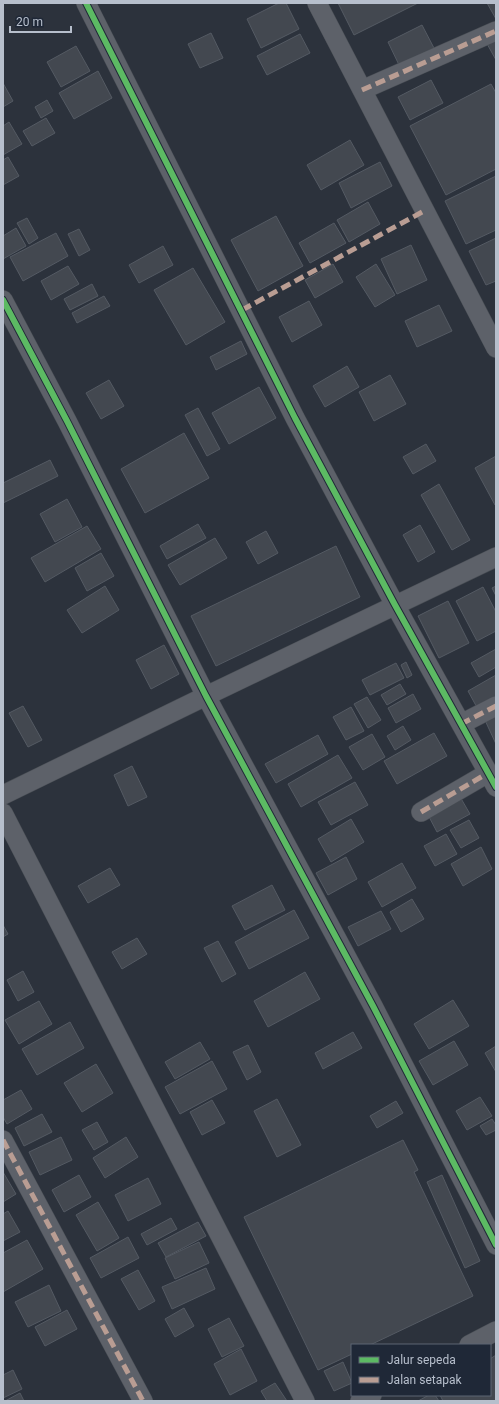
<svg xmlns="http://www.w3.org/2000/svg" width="499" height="1404" font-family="Roboto,sans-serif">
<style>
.building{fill:#434850;stroke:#545a63}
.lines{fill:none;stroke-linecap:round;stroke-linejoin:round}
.minor-casing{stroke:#484d54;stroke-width:20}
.minor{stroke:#5d6169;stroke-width:19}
.quiet{stroke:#b99d93;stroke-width:5;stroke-dasharray:10 5;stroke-linecap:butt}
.cycleway-casing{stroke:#1f2837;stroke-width:8}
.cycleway{stroke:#5cba63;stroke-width:6}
</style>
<rect width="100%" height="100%" fill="#2c323c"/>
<path class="building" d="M 279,3 L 286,3 L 299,29 L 261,48 L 247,19 Z
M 338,3 L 418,3 L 354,35 Z
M 487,3 L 496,3 L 496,19 Z
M 422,25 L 435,50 L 400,67 L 388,42 Z
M 211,33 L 223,58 L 200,68 L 188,44 Z
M 300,34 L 310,53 L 267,75 L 257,56 Z
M 496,37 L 496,60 L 486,42 Z
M 76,46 L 90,71 L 61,87 L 47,62 Z
M 98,71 L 112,98 L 74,119 L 59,93 Z
M 431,80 L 443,103 L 410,120 L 398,97 Z
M 3,83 L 13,101 L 3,107 Z
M 491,84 L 496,93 L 496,169 L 446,195 L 410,126 Z
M 47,100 L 53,111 L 41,118 L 35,107 Z
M 46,118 L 55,133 L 32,146 L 23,131 Z
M 9,122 L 22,144 L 3,155 L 3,126 Z
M 350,140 L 364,165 L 321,190 L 307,165 Z
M 8,157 L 19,176 L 3,185 L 3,160 Z
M 380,162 L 392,186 L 351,208 L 339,183 Z
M 496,176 L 496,230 L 466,244 L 445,201 Z
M 368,202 L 380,224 L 349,242 L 337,220 Z
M 276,216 L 303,266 L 258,291 L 231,240 Z
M 27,218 L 38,238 L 29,244 L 17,223 Z
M 334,223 L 346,243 L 310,263 L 299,243 Z
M 16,228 L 26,246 L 3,259 L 3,236 Z
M 79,229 L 90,250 L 79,256 L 68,234 Z
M 56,233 L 68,256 L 23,281 L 10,257 Z
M 496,238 L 496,281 L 486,285 L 469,251 Z
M 411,245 L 427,280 L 397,294 L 381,259 Z
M 163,246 L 173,265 L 139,283 L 129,265 Z
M 333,264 L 343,282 L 315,298 L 305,280 Z
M 376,264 L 395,295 L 375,307 L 356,277 Z
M 68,266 L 79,284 L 51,300 L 41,281 Z
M 193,268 L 225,322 L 186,345 L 154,290 Z
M 92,284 L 98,296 L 70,310 L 64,299 Z
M 104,296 L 110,306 L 77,323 L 72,313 Z
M 309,301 L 322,325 L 292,342 L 279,317 Z
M 439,305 L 452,331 L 417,347 L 405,321 Z
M 241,341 L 247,354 L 216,370 L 210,357 Z
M 347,366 L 359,387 L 325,407 L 313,386 Z
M 390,375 L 406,404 L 374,421 L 359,392 Z
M 109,380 L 124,406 L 101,419 L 86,393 Z
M 259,387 L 276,418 L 229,444 L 212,413 Z
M 198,408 L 220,449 L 207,456 L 185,415 Z
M 184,433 L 209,478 L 145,513 L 121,469 Z
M 426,444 L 436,461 L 413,474 L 403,457 Z
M 496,456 L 496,504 L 495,505 L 475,468 Z
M 50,460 L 58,476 L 3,503 L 3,483 Z
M 439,484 L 470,540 L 452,550 L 421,495 Z
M 67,499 L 82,527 L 55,542 L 40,514 Z
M 198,524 L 206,538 L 167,559 L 160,546 Z
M 420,525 L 435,552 L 418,562 L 403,535 Z
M 87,526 L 101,549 L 45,582 L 31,558 Z
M 266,531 L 278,553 L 258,564 L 246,542 Z
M 215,538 L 227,558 L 180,585 L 168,565 Z
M 336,546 L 360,597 L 216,666 L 191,616 Z
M 101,553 L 114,576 L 87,591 L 75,568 Z
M 105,586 L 119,610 L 82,633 L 67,610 Z
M 496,586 L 496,596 L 492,588 Z
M 483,587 L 496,612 L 496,631 L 477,641 L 456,601 Z
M 448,601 L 469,643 L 439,658 L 418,616 Z
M 164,645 L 179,674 L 151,689 L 136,660 Z
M 496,649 L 496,667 L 479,677 L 471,663 Z
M 406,662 L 412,675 L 407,678 L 401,665 Z
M 396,663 L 404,678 L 370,695 L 362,680 Z
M 496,675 L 496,704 L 480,713 L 468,691 Z
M 400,684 L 406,694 L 387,705 L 381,695 Z
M 413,694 L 421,709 L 396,723 L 388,708 Z
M 367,697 L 381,720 L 368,728 L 354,704 Z
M 23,706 L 42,740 L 28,747 L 9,713 Z
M 351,707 L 364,731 L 346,740 L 333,717 Z
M 496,710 L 496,744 L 483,716 Z
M 403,726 L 411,740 L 395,750 L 387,736 Z
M 434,733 L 447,756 L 397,784 L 384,761 Z
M 372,734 L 385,757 L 363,770 L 349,747 Z
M 318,735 L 328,754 L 276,783 L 265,764 Z
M 338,755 L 352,778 L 301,807 L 288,784 Z
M 132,766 L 147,797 L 128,806 L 114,775 Z
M 355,782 L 368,805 L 331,825 L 318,802 Z
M 459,795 L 470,814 L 437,832 L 427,813 Z
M 351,819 L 364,842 L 331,862 L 318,839 Z
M 469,820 L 479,838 L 461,848 L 450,830 Z
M 446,834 L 457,854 L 435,866 L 424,846 Z
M 481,847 L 492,869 L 463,886 L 451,864 Z
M 346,857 L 357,879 L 328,895 L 316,873 Z
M 402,863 L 416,888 L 382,907 L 368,882 Z
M 110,868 L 120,885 L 88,903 L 78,886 Z
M 272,885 L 285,910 L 245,930 L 232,906 Z
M 412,899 L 424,919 L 401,932 L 390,912 Z
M 294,910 L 309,938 L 249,969 L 235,942 Z
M 381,911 L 391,929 L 358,946 L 348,927 Z
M 3,925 L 8,934 L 3,937 Z
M 137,938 L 147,954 L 122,969 L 112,952 Z
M 218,941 L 236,974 L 222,982 L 204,948 Z
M 23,971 L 34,992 L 18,1001 L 7,980 Z
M 305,972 L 320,999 L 268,1027 L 254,1001 Z
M 453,1000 L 469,1026 L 429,1049 L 414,1024 Z
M 39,1001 L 52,1024 L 19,1044 L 5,1020 Z
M 70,1022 L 84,1048 L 37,1075 L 22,1049 Z
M 353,1032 L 362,1048 L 323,1069 L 315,1053 Z
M 454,1041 L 468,1065 L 433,1085 L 419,1061 Z
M 200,1042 L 210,1059 L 175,1079 L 165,1062 Z
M 248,1045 L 261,1072 L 247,1080 L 233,1052 Z
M 496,1046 L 496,1072 L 485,1053 Z
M 212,1061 L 227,1089 L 180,1114 L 165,1087 Z
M 96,1064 L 113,1093 L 82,1112 L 64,1083 Z
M 21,1090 L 32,1109 L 7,1124 L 3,1117 L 3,1100 Z
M 480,1097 L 492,1116 L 467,1130 L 456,1111 Z
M 277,1099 L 301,1145 L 277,1157 L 254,1111 Z
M 212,1100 L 225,1123 L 202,1135 L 190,1112 Z
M 396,1101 L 403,1113 L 377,1128 L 370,1116 Z
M 42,1114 L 52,1132 L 24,1146 L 15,1128 Z
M 492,1119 L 496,1125 L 496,1130 L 486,1135 L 480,1126 Z
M 97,1122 L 108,1142 L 94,1150 L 82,1130 Z
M 61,1137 L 72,1160 L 40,1175 L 29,1152 Z
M 126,1137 L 138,1157 L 105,1178 L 93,1158 Z
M 403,1140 L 418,1170 L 414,1172 L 473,1296 L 370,1345 L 352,1345 L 352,1354 L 318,1370 L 244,1217 Z
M 3,1172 L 16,1194 L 3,1202 Z
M 79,1175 L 91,1197 L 64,1212 L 52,1190 Z
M 442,1175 L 480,1261 L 465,1268 L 427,1182 Z
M 148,1178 L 161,1204 L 128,1221 L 115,1195 Z
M 98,1202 L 119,1238 L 97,1251 L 76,1215 Z
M 8,1211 L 20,1232 L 3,1241 L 3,1214 Z
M 171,1218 L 177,1229 L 147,1245 L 141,1234 Z
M 198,1222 L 206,1236 L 166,1257 L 158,1243 Z
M 128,1237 L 139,1258 L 101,1278 L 90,1258 Z
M 27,1240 L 43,1269 L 3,1292 L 3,1253 Z
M 199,1242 L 209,1263 L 175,1279 L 165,1258 Z
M 206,1268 L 215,1289 L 172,1309 L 162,1287 Z
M 138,1270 L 155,1301 L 139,1310 L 121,1279 Z
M 49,1285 L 61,1311 L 28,1327 L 15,1302 Z
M 184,1308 L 194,1326 L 175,1337 L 165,1319 Z
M 67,1310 L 77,1329 L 45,1346 L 35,1327 Z
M 229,1318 L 244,1346 L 222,1357 L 208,1329 Z
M 241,1349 L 257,1381 L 230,1395 L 214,1364 Z
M 496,1355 L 496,1401 L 443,1401 L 440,1395 L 490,1395 L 490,1359 Z
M 343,1362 L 352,1383 L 334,1391 L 324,1371 Z
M 13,1370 L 22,1389 L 3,1398 L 3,1375 Z
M 275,1383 L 287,1401 L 267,1401 L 261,1391 Z
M 20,1393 L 24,1401 L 5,1401 Z
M 429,1395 L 435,1395 L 439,1401 L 418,1401 Z"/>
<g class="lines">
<g class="minor-casing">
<path id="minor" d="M 86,3 L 295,418 L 395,605 L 496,787
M 317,3 L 496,348
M 362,90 L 496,31
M 3,300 L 67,421 L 206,696 L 373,1006 L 496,1245
M 461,724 L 496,706
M 3,795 L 206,696 L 496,557
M 421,812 L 488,773
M 3,813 L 305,1401
M 3,1140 L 143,1401
M 469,1345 L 496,1331
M 360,1401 L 372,1395"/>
</g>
<use href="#minor" class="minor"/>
<path class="quiet" d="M 362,90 L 496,31
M 242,310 L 424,211
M 461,724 L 496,706
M 421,812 L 488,773
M 3,1140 L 143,1401"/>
<g class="cycleway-casing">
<path id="cycleway" d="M 86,3 L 295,418 L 395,605 L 496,787
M 3,300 L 67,421 L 206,696 L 373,1006 L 496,1245"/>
</g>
<use href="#cycleway" class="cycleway"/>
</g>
<rect width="499" height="1404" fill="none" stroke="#b7bfcc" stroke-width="8"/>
<rect x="351" y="1344" width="140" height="52" fill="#1f2837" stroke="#5c6473"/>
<rect x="359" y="1357" width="20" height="6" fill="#5cba63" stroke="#5c6473"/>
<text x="387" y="1364" font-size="12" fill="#b7bfcc">Jalur sepeda</text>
<rect x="359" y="1377" width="20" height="6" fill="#b99d93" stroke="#5c6473"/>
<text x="387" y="1384" font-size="12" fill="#b7bfcc">Jalan setapak</text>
<path d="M10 26v6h61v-6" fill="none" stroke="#b7bfcc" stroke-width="2"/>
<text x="16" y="26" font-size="12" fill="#b7bfcc" stroke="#1f2837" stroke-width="3" paint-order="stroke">20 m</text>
</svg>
